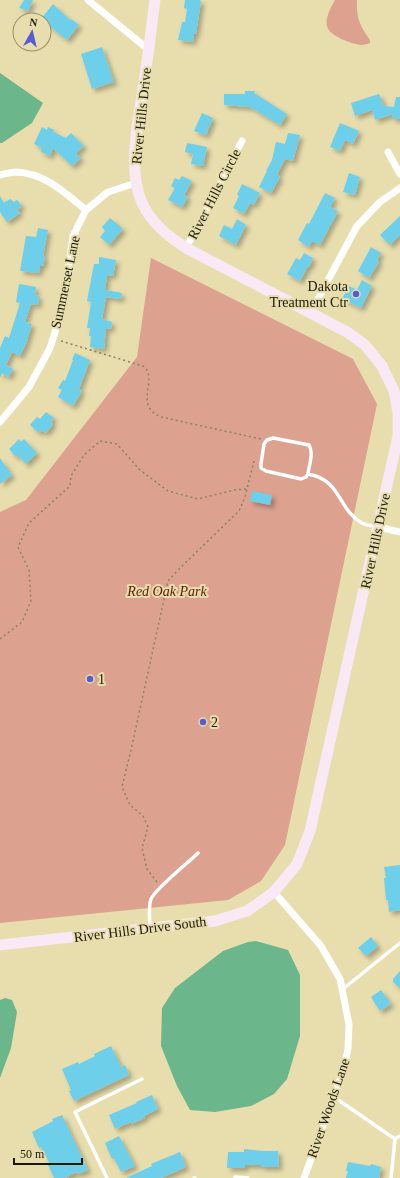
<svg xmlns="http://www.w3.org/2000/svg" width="400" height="1178" font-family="Georgia,serif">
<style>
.green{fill:#dca18f}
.water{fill:#6bb78b}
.building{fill:#6dcfe9;filter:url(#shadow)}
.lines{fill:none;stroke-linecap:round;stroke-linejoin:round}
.path{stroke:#8a8360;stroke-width:1.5;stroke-dasharray:2 3;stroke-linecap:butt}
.lane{stroke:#fff;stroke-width:3.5}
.street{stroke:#fff;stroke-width:7}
.secondary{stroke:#fae8f5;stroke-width:11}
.poi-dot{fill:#595bd3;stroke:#e7ddad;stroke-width:1.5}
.labels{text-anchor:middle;stroke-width:4;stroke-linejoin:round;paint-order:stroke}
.street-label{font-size:14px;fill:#1c1806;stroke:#e7ddad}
.poi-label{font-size:14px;fill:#1c1806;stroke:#e7ddad;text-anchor:start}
.park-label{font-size:14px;font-style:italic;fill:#5c1902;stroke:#e7ddad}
</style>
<defs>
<filter id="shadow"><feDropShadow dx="3.5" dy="3.5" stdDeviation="2" flood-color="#0004"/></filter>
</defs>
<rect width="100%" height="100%" fill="#e7ddad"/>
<path class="green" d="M 335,0 L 357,0 C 356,18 360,26 370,40 L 370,43 C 367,44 364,45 361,45 C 352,44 329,36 327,26 C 325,18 331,7 335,0 Z
M 151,258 L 353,359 L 377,404 L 285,845 L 261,881 L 228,900 L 0,923 L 0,512 L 26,500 L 137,357 Z"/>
<path class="water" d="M 0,73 L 43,103 L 32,123 L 2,143 L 0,143 Z
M 256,941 L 288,950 L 300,975 L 300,1036 L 287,1079 L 274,1094 L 251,1106 L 215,1112 L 190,1110 L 177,1086 L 161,1046 L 162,1008 L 175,988 L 223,951 L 248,942 Z
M 5,998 L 12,1000 L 17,1012 L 11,1048 L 0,1078 L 0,1000 Z"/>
<path class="building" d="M 24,0 L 33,0 L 28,11 L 19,8 Z
M 185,0 L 199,0 L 201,1 L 196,34 L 194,34 L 193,42 L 178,40 L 182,22 L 185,22 L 187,9 L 184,8 Z
M 53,4 L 70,20 L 71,19 L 79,25 L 67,40 L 44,22 L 44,20 L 41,19 Z
M 102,47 L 114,82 L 92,89 L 81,54 Z
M 245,91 L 255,91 L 254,93 L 287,114 L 280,125 L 250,107 L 224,105 L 224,94 L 245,94 Z
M 379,94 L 384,106 L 394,107 L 396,97 L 400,97 L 400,119 L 392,119 L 393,114 L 375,120 L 372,110 L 355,116 L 351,103 Z
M 202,113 L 213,118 L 206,135 L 194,131 Z
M 340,123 L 359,131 L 353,144 L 345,140 L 340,151 L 330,147 Z
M 42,127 L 47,130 L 48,127 L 54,130 L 53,132 L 66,138 L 71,133 L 84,146 L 76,153 L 81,158 L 72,166 L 53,148 L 50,156 L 41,152 L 42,148 L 34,144 Z
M 288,133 L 300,135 L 293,161 L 285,159 L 277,175 L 280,177 L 271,193 L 259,187 L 267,171 L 266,171 L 272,160 L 276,142 L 285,144 Z
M 187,143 L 207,147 L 203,166 L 191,164 L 193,154 L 185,152 Z
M 349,173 L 360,177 L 355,195 L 343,192 Z
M 182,176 L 192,181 L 184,195 L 188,197 L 182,207 L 168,200 L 175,188 L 171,186 L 175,178 L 179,180 Z
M 242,184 L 260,193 L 254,205 L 250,203 L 244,214 L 233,208 L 239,196 L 237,195 Z
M 325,193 L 335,198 L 330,207 L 338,211 L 320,245 L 312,241 L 309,247 L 298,240 L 307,223 L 309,224 Z
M 0,196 L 4,203 L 10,199 L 14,202 L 17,200 L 22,206 L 17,210 L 20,213 L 7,222 L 0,212 Z
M 400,216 L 400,235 L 390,245 L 380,235 Z
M 110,218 L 123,229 L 109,245 L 100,237 L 105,231 L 102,227 Z
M 237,219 L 246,225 L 236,245 L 219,236 L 224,225 L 232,229 Z
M 38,228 L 48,230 L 43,256 L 45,257 L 43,266 L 40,266 L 39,273 L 20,271 L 26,236 L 36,237 Z
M 371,247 L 381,253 L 377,260 L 379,262 L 369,278 L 358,271 Z
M 304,253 L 313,258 L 309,267 L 308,266 L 300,281 L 287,274 L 296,258 L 300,260 Z
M 99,257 L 116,260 L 113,276 L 107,275 L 105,290 L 122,293 L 121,299 L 106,297 L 102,319 L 112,322 L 111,329 L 106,328 L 104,349 L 90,347 L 91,336 L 89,336 L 90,328 L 87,328 L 91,302 L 87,301 L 94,264 L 99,264 Z
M 362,280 L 372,286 L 361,308 L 342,299 L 349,286 L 357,290 Z
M 19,284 L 36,287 L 35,295 L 39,296 L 38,305 L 31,304 L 25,322 L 32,324 L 26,344 L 20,356 L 12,352 L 6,365 L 13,369 L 9,377 L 2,373 L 0,378 L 0,348 L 5,336 L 9,338 L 20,303 L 16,302 Z
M 75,353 L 90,360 L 79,389 L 82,391 L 73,406 L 58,397 L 62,390 L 58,388 L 63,380 L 65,381 L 73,360 L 72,360 Z
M 46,412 L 54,418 L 51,422 L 53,424 L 46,433 L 41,430 L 39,433 L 30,425 L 37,417 L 40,419 Z
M 19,439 L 21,442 L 24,439 L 37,453 L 26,464 L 18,455 L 16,457 L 9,449 Z
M 0,458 L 12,475 L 0,484 Z
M 252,491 L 272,495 L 270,505 L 250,501 Z
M 400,865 L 400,910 L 389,912 L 388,900 L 386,900 L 384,878 L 386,878 L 384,867 Z
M 371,937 L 378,946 L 366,956 L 358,948 Z
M 400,971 L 400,988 L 393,982 L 393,979 Z
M 381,990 L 391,1004 L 380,1011 L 371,997 Z
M 111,1046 L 121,1067 L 125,1065 L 129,1075 L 74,1101 L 69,1091 L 71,1090 L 62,1069 L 78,1062 L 79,1064 L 95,1056 L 94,1054 Z
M 152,1095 L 158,1109 L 144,1116 L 145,1118 L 131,1124 L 131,1122 L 115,1129 L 109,1115 L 137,1103 L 136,1102 Z
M 62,1115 L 88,1170 L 78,1174 L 77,1172 L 65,1178 L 54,1178 L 48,1165 L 50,1164 L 41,1147 L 39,1148 L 32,1132 L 53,1121 L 52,1119 Z
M 119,1136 L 135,1166 L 121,1172 L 114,1158 L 112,1159 L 105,1143 Z
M 244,1149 L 262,1151 L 278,1151 L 279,1167 L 261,1167 L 261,1165 L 245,1165 L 245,1168 L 227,1168 L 228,1152 L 244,1152 Z
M 180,1152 L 186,1167 L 161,1178 L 126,1178 L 152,1166 L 151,1164 Z
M 348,1162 L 370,1166 L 371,1164 L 381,1167 L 379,1178 L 346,1178 L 348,1171 L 346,1171 Z"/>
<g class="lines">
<path class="path" d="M 61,341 L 143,366 C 160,379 132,405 161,417 L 261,439
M 0,639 L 22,622 L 31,601 L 29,570 L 18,547 L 29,523 L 70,486 L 71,476 L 84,455 L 100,441 L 117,444 L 140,470 L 168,491 L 198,499 L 234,490 L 247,489
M 157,882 L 147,869 L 142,848 L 148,827 L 143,816 L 130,805 L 122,787 L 133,741 L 168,581 L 181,567 L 239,511 L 245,497 L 254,461"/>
<path class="lane" d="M 308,474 C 309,465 314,453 309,445 L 273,438 L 267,440 L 264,444 L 261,464 L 261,468 L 266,471 L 301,479 L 306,477 L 308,474 C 342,480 337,509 362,523 C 366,525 372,526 377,527
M 150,927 C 150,918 148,907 151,899 C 156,888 188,863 198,853
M 343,989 L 400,943
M 334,1097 L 395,1139
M 235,1177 L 248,1178
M 107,1178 L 75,1112 L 142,1079
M 194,1178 L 195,1178
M 391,1178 L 395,1139 L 400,1136"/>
<path class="street" d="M 88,0 L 149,50
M 388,152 L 400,174
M 0,175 C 5,174 11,172 16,172 C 45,173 65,193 86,210
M 186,248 L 242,141
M 311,312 L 357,226 L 380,202 L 400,188
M 0,422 L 29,387 L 50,348 L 62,310 L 73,236 L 86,210 L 108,192 L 136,183
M 378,527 L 400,532
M 274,892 L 321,946 L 340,979 L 349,1024 L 348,1049 L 343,1072 L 304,1178"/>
<path class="secondary" d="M 0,945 L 215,921 L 247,911 L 274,892 L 297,864 L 310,831 L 398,436 L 398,413 L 394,391 L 382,366 L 365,345 L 347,332 L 186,248 C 168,236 152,224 142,203 C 127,167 138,125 143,88 C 148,59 151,29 155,0"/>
</g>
<g class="poi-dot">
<circle cx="356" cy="294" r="4"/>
<circle cx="90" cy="679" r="4"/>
<circle cx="203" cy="722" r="4"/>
</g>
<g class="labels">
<g class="street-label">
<text transform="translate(141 116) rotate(-84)" y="5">River Hills Drive</text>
<text transform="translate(214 194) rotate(-63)" y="5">River Hills Circle</text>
<text transform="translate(65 282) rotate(-78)" y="5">Summerset Lane</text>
<text transform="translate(375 541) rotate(-78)" y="5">River Hills Drive</text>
<text transform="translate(140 929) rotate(-7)" y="5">River Hills Drive South</text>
<text transform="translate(328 1108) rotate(-71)" y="5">River Woods Lane</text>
</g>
<g class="poi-label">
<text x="348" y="291" text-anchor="end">Dakota<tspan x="348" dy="16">Treatment Ctr</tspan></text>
<text x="98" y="684">1</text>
<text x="211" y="727">2</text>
</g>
<g class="park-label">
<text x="167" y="596">Red Oak Park</text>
</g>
</g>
<g transform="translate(32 32) rotate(8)"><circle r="19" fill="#e7ddad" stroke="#968e6a"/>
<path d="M0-3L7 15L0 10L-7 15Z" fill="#595bd3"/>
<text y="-6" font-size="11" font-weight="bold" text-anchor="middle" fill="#1c1806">N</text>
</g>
<path d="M14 1158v6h68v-6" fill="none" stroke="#1c1806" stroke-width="2"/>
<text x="20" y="1158" font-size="12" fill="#1c1806" stroke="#e7ddad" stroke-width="3" paint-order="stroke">50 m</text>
</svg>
